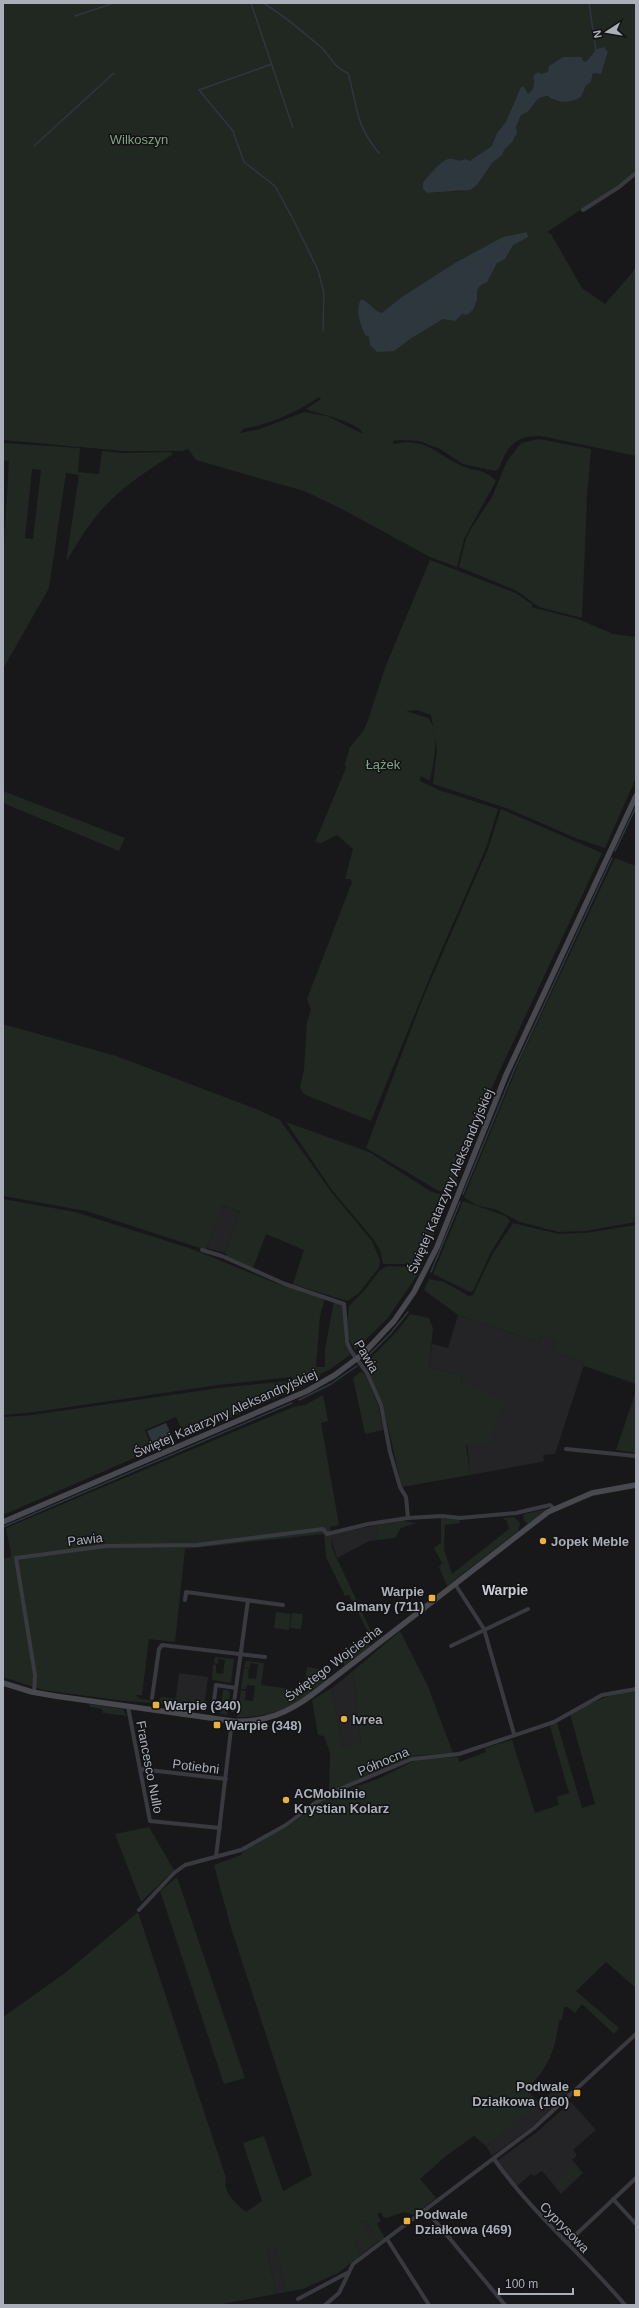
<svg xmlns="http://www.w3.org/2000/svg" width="639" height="2308" font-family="Helvetica,sans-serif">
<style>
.built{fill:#242427}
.green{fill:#202821;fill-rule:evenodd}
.water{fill:#2e373d}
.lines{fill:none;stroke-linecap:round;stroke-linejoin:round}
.stream{stroke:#2e373d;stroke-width:1.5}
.street{stroke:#393a3f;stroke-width:4}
.secondary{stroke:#47494e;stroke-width:5.5}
.poi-dot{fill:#ebb13f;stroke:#131315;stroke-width:1.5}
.labels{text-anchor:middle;stroke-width:3;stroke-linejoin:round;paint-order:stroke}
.park-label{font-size:13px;fill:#82a384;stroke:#131315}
.street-label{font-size:13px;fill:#aaafb9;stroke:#131315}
.poi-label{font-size:13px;font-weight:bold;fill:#aaafb9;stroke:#131315;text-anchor:start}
.neighbourhood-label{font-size:14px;font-weight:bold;fill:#cbced5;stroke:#131315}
</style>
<rect width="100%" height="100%" fill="#18181a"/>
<path class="built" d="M 221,1205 L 240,1212 L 225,1253 L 207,1248 Z
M 458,1315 L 539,1342 L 542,1335 L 559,1341 L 554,1352 L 585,1362 L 555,1454 L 543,1455 L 544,1461 L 541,1462 L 470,1475 L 461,1376 L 429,1367 L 432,1344 L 448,1348 Z
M 376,1525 L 378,1540 L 369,1541 L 337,1558 L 330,1535 Z
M 353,1671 L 361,1743 L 342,1749 L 332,1688 Z
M 179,1673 L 208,1677 L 205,1701 L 176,1697 Z
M 562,2084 L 569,2093 L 564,2098 L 530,2128 L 492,2156 L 486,2146 Z
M 571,2102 L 596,2130 L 573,2150 L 577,2155 L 572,2160 L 583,2173 L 561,2194 L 542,2171 L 534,2176 L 531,2174 L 517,2186 L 497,2161 L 537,2132 Z
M 366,2220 L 378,2242 L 360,2256 L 348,2228 Z
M 277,2248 L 286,2292 L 276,2294 L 267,2250 Z"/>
<path class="green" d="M 3,3 L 636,3 L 636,171 L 626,180 L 547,232 L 551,234 L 582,288 L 605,304 L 636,268 L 636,456 L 541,436 C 521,436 511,440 502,461 C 500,465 500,468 496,471 L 463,464 L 440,449 L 419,441 L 400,440 L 393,441 L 393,444 C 426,437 434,453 460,465 C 474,472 484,468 496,481 L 464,539 L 457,567 L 430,557 L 340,508 L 304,491 L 196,460 L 188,449 L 182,451 L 124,451 L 3,440 ZM 597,49 L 608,52 L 601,73 L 593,73 L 591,82 L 586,86 L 581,97 C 570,103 543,100 535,88 C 533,85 533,80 533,76 L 581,72 ZM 434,172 L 463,191 L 427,193 L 423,189 L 423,183 ZM 319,397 L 321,399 L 306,409 C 318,414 360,422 363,434 L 327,416 L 304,412 L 260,429 L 240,433 L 243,429 C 270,424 296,413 319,397 Z
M 539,439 L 591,449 L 587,496 L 582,618 L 539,607 L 517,591 L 459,567 L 466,539 L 472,527 L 492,497 L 507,461 L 521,443 Z
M 3,443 L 80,448 L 78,472 L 99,474 L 102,451 L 123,453 L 171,452 L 173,454 C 152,468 129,482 111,500 C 92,518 79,540 66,562 L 79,475 L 66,473 L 49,588 L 3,669 L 3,561 L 9,461 L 3,460 ZM 32,469 L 41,470 L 33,539 L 25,538 Z
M 430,560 L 516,593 L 533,605 L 531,607 L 578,619 L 613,634 L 636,637 L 636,778 L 605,848 L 578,839 L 506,808 L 433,784 L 437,749 L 431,715 L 417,710 L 406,711 L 428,718 C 441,733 433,764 430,781 L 421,776 L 420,781 L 439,790 L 498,809 L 486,848 L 434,967 L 371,1121 L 308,1096 L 303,1093 L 300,1087 L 304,1069 L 307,1022 L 311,1010 L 307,999 L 352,882 L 350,879 L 345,879 L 353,849 L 337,835 L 321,843 L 315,842 L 346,768 L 345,764 L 350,747 L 364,730 L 368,720 L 386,665 Z
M 3,791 L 125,838 L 119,851 L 3,803 Z
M 501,809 L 602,853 L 493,1085 L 452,1191 L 439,1191 L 366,1148 L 423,998 L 488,849 Z
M 615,858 L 636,866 L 636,1222 L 585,1231 L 559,1232 L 520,1222 L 497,1210 L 476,1205 L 464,1197 L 521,1058 Z
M 3,1024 L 116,1056 L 261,1111 L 280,1120 L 332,1193 L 372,1241 L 380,1260 L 379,1268 L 369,1280 L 359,1293 L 347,1301 L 293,1284 L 304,1250 L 266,1234 L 253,1268 L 228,1258 L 225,1253 L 240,1212 L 222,1205 L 206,1250 L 86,1211 L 3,1196 Z
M 286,1122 L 369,1152 L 430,1191 L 449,1197 L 420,1269 L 406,1264 L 383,1264 L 380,1250 L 374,1240 L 332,1190 Z
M 3,1199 L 75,1212 L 189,1248 L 278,1284 L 325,1298 L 320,1316 L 316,1367 L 325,1367 L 325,1349 L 334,1301 L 344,1307 L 344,1337 L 350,1355 L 329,1370 L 320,1374 L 320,1377 L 295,1390 L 292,1377 L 218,1385 L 35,1412 L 3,1415 Z
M 463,1201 L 506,1216 L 510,1221 L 491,1252 L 473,1291 L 470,1292 L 433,1274 Z
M 513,1223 L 559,1234 L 585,1233 L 636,1225 L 636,1384 L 584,1366 L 584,1362 L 554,1352 L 558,1341 L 542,1335 L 539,1342 L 458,1315 L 424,1290 L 429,1279 L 444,1282 L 469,1296 L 473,1295 L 492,1255 Z
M 387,1266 L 409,1267 L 418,1274 L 387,1319 L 355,1350 L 346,1334 L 349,1306 L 364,1291 L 380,1270 Z
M 410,1314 L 429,1318 L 433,1328 L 429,1367 L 461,1376 L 461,1381 L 505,1401 L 490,1442 L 466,1445 L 470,1475 L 402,1487 L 383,1406 L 365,1364 L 399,1329 Z
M 360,1372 L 365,1374 L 378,1405 L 383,1430 L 365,1434 L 353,1378 Z
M 290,1381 L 290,1392 L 185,1437 L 176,1417 L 145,1430 L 153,1450 L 3,1515 L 3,1417 L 32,1415 L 219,1388 Z
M 636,1391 L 636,1453 L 616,1450 Z
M 323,1395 L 328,1421 L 321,1423 L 339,1525 L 330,1527 L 332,1548 L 376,1642 L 367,1635 L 368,1632 L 349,1595 L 345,1596 L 326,1557 L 324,1534 L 185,1549 L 175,1642 L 149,1639 L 142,1695 L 135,1695 L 140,1699 L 157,1701 L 162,1697 L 174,1699 L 176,1697 L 207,1701 L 205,1712 L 168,1704 L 124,1701 L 43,1690 L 3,1677 L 3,1559 L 10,1557 L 11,1554 L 6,1528 L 293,1407 L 305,1405 Z
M 547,1509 L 529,1523 L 526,1523 L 523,1518 L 524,1514 Z
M 514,1517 L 520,1523 L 518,1531 L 447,1586 L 439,1567 L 442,1563 L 434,1548 L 441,1543 L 441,1518 L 459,1520 L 460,1523 L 445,1525 L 444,1549 L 452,1574 L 509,1529 L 507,1521 L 502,1518 Z
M 403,1521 L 416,1523 L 401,1528 L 395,1538 L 378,1540 L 376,1525 Z
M 276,1612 L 291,1614 L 289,1630 L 274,1628 Z
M 292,1613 L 303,1614 L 301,1629 L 290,1628 Z
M 400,1631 L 427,1684 L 453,1753 L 413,1756 L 382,1771 L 329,1792 L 330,1753 L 324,1736 L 318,1735 L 312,1700 L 332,1688 L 342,1748 L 361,1743 L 353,1671 Z
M 364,1635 L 370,1646 L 345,1666 L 339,1654 Z
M 215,1657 L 234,1659 L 231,1683 L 212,1680 L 213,1664 L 216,1665 L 216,1673 L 223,1674 L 225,1660 L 218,1659 L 218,1664 L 214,1663 Z
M 246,1661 L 264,1663 L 261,1685 L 299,1690 L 304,1689 L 307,1667 L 320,1669 L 328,1678 C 298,1703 278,1718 237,1717 L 241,1690 L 246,1691 L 245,1700 L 253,1701 L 255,1686 L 247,1685 L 246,1689 L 241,1689 L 244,1668 L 249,1669 L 248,1678 L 256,1679 L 258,1664 L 250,1663 L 250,1668 L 244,1667 Z
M 223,1690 L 228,1690 L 230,1693 L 227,1715 L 220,1714 Z
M 636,1690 L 636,1988 L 606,1962 L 576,1991 L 619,2028 L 614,2034 L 582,2004 L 575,2013 L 568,2007 L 564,2007 L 562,2019 L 559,2021 C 555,2052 548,2068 526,2090 L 540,2103 L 486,2146 L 474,2136 L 446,2156 L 420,2179 L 436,2198 L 414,2215 L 404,2212 L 386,2218 L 383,2217 L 381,2212 L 377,2214 L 381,2221 L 377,2224 L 385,2238 L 378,2242 L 366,2220 L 361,2222 L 373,2242 L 363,2250 L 359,2238 L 354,2240 L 360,2256 L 338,2273 L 303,2289 L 286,2292 L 276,2248 L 267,2251 L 276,2294 L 217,2305 L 3,2305 L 3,2017 L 65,1973 L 138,1912 L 226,2178 C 222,2192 236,2203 246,2212 L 262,2201 L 243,2143 L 264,2136 L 283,2191 L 312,2175 L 231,1928 L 214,1865 L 241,1855 L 245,1849 L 287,1827 L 319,1803 L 336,1794 L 380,1778 L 418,1759 L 455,1757 L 458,1757 L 459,1762 L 486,1752 L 485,1748 L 512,1740 L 535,1813 L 559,1805 L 557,1797 L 569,1793 L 550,1726 L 557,1723 L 582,1808 L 595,1804 L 570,1714 C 594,1701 609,1694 636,1690 Z
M 89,1704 L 123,1709 L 127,1716 L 103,1713 L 102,1709 L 90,1707 Z
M 149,1827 L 174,1870 L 141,1902 L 115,1834 Z
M 177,1877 L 245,2078 L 224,2084 L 160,1891 Z
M 574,2165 L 581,2173 L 561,2191 L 555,2183 Z"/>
<path class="water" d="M 604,47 L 608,52 L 601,74 L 593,73 L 591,82 L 586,86 L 581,97 C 569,104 558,103 547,96 C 534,97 535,106 527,112 C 525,113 523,114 521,115 L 516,127 L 517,133 L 512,142 L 504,150 L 502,155 L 492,163 L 477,185 L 470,190 L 427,193 L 423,189 L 423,183 C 426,178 442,160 448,159 C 456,158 456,163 465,159 L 470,161 L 492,146 L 497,133 L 506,122 L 521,87 L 524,87 L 528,94 C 535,89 534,84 533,76 L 538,72 L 541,74 L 548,72 L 549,66 L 563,57 L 581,57 L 583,61 L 586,62 L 597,49 Z
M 527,232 L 528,237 L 513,245 L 505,259 L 497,263 L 487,282 L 481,285 L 477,290 L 477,300 L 473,310 L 467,315 L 462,314 L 455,321 L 443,319 L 410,339 L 394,351 L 377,352 L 370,345 L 369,337 L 365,335 C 360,323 355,311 361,299 C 370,302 373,311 382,313 L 402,297 L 455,263 L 503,237 Z
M 166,1423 L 173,1438 L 154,1447 L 147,1431 Z"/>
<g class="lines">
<path class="stream" d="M 251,3 L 293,128
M 263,3 C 284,15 303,32 322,48 C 331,57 335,69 348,73 C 358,107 354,123 379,153
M 589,3 L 596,51
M 75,16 L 114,3
M 272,64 L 199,90 L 233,131 L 244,162 L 275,186 L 294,221 L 318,270 L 324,293 L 323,331
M 34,146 L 114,73
M 615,851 L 636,807
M 463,1194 L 514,1070 L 612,858
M 431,1272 L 460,1202
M 363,1361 L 390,1334 L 408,1312
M 299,1400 L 331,1384 L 357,1366
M 3,1527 L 292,1403"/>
<path class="street" d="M 583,210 L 619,187 L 636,173
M 202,1250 L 222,1256 L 285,1284 L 344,1304 L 347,1342 L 351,1351 L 367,1373 L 381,1405 L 390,1452 L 400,1487 L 406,1497 L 408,1518
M 566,1449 L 636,1456
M 455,1584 L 484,1629 L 514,1734
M 185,1600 L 186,1592 L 283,1605
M 451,1646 L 528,1609
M 34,1693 L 35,1675 L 16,1558 L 106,1546 L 197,1545 L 323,1529 L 327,1534 L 368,1524 L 408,1518 L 442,1516 L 460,1518 L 516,1513 L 550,1505 L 554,1509
M 152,1698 L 159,1649 L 162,1645 L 265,1657
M 128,1707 L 150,1821 L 220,1828
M 213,1708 L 216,1685 L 236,1688
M 233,1710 L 248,1600
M 140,1769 L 226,1779
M 216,1857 L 232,1721
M 139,1910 L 174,1873 L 185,1865 L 241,1850 L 286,1825 L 315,1803 L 340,1789 L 412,1759 L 459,1754 L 554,1722 L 602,1695 L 636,1689
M 494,2159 C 532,2213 583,2255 625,2305
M 613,2199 L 636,2224
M 426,2210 L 505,2305
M 387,2239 L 429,2305
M 567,2243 L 636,2178
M 298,2299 L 347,2273
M 325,2305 L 339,2293 L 353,2264 L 534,2128 L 636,2034"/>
<path class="secondary" d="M 3,1522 L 307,1391 L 335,1375 L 363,1354 L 394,1321 L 414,1292 L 437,1247 L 506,1075 L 636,796
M 3,1683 L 32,1692 L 55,1696 L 232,1721 C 264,1723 288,1713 313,1694 L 548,1512 L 592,1493 L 636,1485"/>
</g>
<g class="poi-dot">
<circle cx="543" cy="1541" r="4"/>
<rect x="428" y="1594" width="8" height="8" rx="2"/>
<rect x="152" y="1701" width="8" height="8" rx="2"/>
<circle cx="344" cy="1719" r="4"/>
<rect x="213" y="1721" width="8" height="8" rx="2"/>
<circle cx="286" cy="1800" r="4"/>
<rect x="573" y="2089" width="8" height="8" rx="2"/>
<rect x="403" y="2217" width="8" height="8" rx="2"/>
</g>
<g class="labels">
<g class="park-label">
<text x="139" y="144">Wilkoszyn</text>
<text x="383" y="769">Łążek</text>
</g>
<g class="street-label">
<text transform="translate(450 1181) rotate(-67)" y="5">Świętej Katarzyny Aleksandryjskiej</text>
<text transform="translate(367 1356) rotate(60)" y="5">Pawia</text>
<text transform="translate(225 1413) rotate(-24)" y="5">Świętej Katarzyny Aleksandryjskiej</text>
<text transform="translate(85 1539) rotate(-7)" y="5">Pawia</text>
<text transform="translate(333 1663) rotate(-37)" y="5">Świętego Wojciecha</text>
<text transform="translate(383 1761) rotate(-23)" y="5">Północna</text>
<text transform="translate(196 1766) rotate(7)" y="5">Potiebni</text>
<text transform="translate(150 1767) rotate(79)" y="5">Francesco Nullo</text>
<text transform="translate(565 2227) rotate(46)" y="5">Cyprysowa</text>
</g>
<g class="poi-label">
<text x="551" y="1546">Jopek Meble</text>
<text x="424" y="1596" text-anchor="end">Warpie<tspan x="424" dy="15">Galmany (711)</tspan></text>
<text x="164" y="1710">Warpie (340)</text>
<text x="352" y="1724">Ivrea</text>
<text x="225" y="1730">Warpie (348)</text>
<text x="294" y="1798">ACMobilnie<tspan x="294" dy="15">Krystian Kolarz</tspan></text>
<text x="569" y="2091" text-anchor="end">Podwale<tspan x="569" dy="15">Działkowa (160)</tspan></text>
<text x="415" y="2219">Podwale<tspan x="415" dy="15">Działkowa (469)</tspan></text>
</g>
<g class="neighbourhood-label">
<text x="505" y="1595">Warpie</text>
</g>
</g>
<rect width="639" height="2308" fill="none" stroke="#aaafb9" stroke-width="8"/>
<g transform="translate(607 32) rotate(258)" stroke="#131315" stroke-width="3" paint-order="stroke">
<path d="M0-3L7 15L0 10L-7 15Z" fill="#aaafb9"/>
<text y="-6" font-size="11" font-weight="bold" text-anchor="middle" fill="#aaafb9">N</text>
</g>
<path d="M499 2288v6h74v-6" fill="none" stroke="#aaafb9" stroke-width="2"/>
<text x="505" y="2288" font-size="12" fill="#aaafb9" stroke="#131315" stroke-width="3" paint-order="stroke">100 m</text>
</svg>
